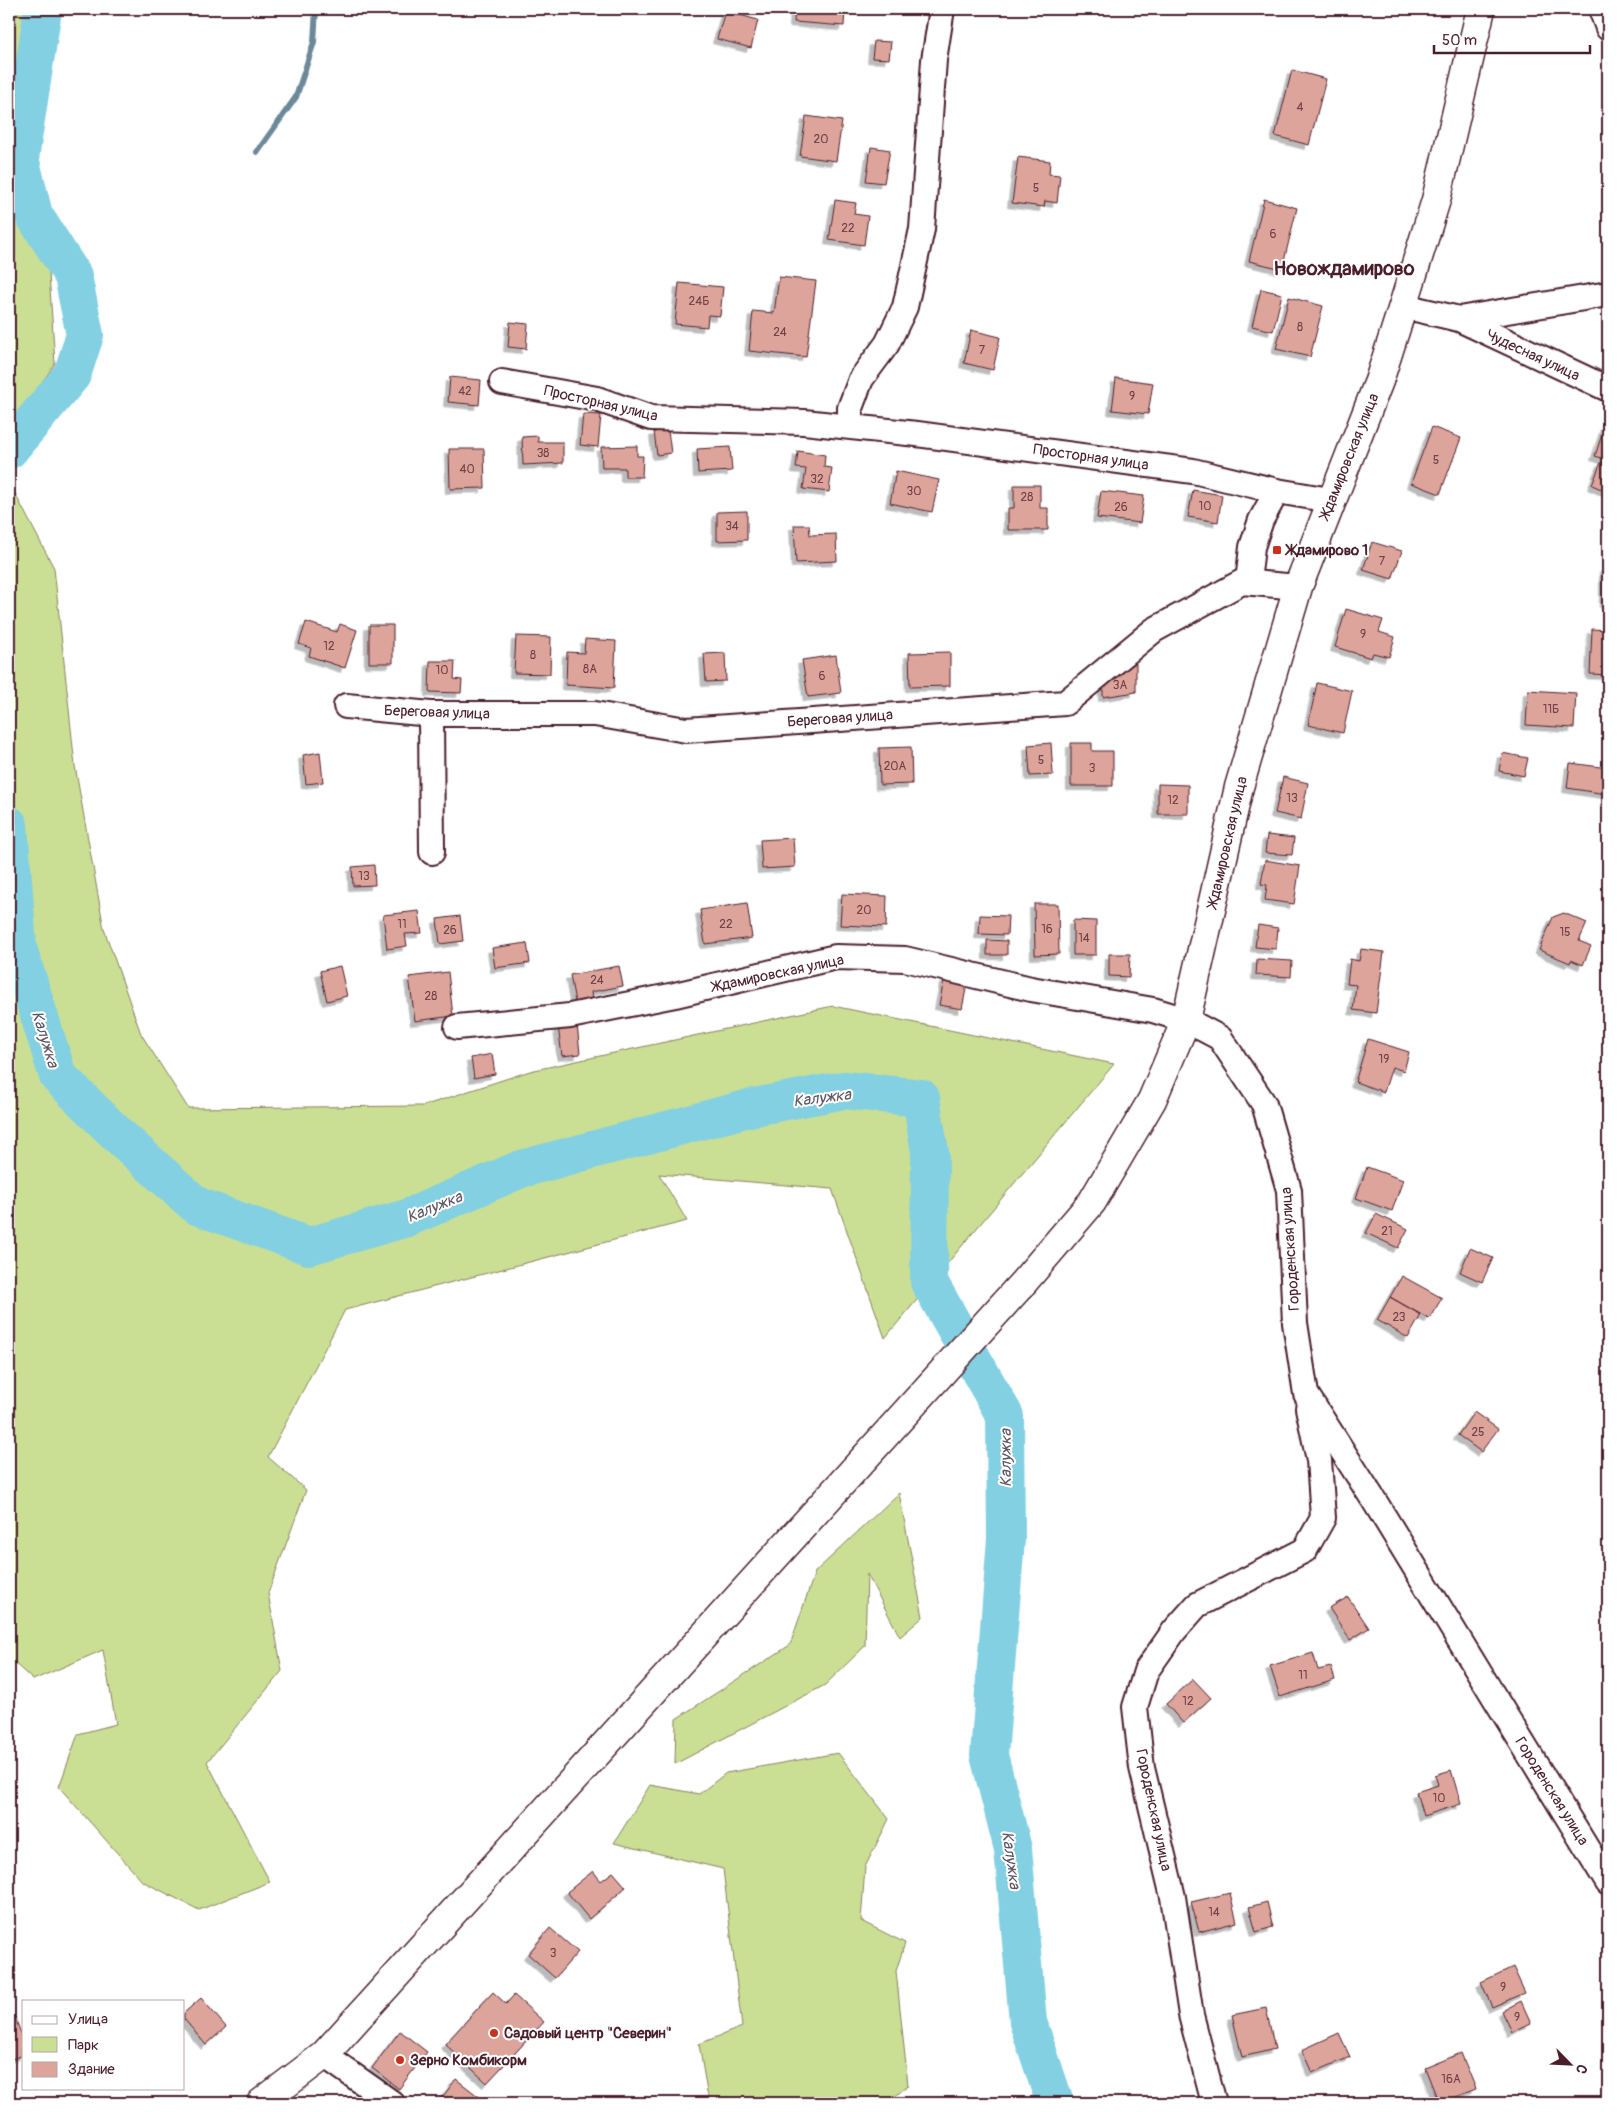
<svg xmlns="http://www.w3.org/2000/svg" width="1617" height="2112" font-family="Pangolin,sans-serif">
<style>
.green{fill:#cadf94;stroke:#8a7f60}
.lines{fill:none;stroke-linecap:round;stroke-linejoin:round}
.stream{stroke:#6c8999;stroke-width:6}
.river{stroke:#83d0e2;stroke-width:38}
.building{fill:#dda49b;stroke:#4a1f2b;filter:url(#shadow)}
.minor-casing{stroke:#4a1f2b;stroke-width:28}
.major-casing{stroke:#4a1f2b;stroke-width:31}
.minor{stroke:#fff;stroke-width:24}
.major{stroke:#fff;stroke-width:28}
.poi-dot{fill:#c8321e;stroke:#fff;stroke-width:2}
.labels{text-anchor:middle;stroke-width:4;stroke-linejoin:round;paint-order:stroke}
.number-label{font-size:12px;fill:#6f4047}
.street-label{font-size:15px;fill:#4a1f2b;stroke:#fff}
.poi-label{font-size:15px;font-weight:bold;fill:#4a1f2b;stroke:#fff;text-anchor:start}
.water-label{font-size:16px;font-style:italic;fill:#5b5462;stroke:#fff}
.district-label{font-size:20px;font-weight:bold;fill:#4a1f2b;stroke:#fff}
</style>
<defs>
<filter id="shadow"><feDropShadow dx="-4.5" dy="4.5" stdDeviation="0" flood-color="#0004"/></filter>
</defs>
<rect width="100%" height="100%" fill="#fff"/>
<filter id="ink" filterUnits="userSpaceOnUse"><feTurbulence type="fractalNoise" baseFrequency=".02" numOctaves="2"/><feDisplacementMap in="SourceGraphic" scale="10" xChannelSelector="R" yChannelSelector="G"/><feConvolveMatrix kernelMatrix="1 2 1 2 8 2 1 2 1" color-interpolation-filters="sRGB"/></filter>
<g filter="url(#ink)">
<path class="green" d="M 9,9 L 29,9 L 9,147 Z
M 9,201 L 48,258 L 55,364 L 9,428 Z
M 9,482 L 54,568 L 75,766 L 104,929 L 141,1034 L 188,1108 L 423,1106 L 530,1071 L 833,1006 L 1114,1064 L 885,1338 L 832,1189 L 659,1174 L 687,1221 L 345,1310 L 268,1457 L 306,1490 L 268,1593 L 282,1671 L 207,1762 L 270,1882 L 199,1910 L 142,1881 L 59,1787 L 78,1734 L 116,1724 L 103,1650 L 33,1680 L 9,1658 Z
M 899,1493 L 923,1617 L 900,1637 L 867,1574 L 865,1646 L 825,1685 L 675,1764 L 676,1719 L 790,1645 L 815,1572 Z
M 838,1753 L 889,1819 L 865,1867 L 861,1921 L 905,1943 L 896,1971 L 908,2085 L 888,2103 L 713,2103 L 707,2092 L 699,2044 L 742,2027 L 723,1869 L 614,1843 L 650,1785 L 699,1794 L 726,1773 Z"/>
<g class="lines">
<path class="stream" d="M 257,152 L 296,97 L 314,42 L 316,9"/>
<path class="river" d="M 9,450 L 72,375 L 85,335 L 73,276 L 34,215 L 20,158 L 43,9
M 9,825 L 18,948 L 58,1076 L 119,1136 L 197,1206 L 309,1246 L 407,1218 L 521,1169 L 749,1108 L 844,1090 L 921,1098 L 930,1152 L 929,1282 L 1005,1416 L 1006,1539 L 989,1755 L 1013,1849 L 1028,2022 L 1055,2103"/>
</g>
<path class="building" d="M 795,9 L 845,9 L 844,26 L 794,22 Z
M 725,11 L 758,20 L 751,48 L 717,39 Z
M 874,41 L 891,42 L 889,59 L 872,58 Z
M 1292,70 L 1326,79 L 1309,145 L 1275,136 Z
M 806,116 L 842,121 L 836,161 L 800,156 Z
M 871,147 L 890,150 L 884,183 L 866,181 Z
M 1018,157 L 1050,161 L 1049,174 L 1060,175 L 1057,203 L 1045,201 L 1044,207 L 1012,203 Z
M 1264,199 L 1297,208 L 1282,269 L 1249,261 Z
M 835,200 L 856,203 L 854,214 L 868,216 L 864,245 L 829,240 Z
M 779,277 L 816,281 L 806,357 L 749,351 L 753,311 L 774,313 Z
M 679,283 L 723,287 L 720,316 L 708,315 L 707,327 L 675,324 Z
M 1261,289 L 1282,294 L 1273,331 L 1252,326 Z
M 1289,297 L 1323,306 L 1310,357 L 1276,349 Z
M 510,322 L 528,324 L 526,349 L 508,347 Z
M 971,330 L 1000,337 L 993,370 L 964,363 Z
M 450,377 L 481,380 L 479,405 L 448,402 Z
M 1116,378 L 1153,383 L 1148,414 L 1112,410 Z
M 583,414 L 601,415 L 598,447 L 580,445 Z
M 1608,416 L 1608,460 L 1595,456 Z
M 1432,427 L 1461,438 L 1440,494 L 1411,483 Z
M 668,430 L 671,453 L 657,455 L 654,432 Z
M 538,436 L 538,442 L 563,442 L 563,463 L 523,465 L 522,437 Z
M 637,446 L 637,456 L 643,456 L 642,477 L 625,477 L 625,468 L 602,468 L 601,447 Z
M 730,447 L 732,471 L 698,473 L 697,449 Z
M 449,449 L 484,449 L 485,488 L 450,489 Z
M 798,451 L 825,455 L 824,467 L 832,468 L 829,492 L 803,489 L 806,469 L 796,468 Z
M 1601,462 L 1608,465 L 1608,492 L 1592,485 Z
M 896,471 L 939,480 L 932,512 L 890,503 Z
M 1014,485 L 1040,485 L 1040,508 L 1048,508 L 1048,530 L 1008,530 L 1008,508 L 1014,508 Z
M 1193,490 L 1222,495 L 1218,522 L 1188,517 Z
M 1101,491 L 1144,496 L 1140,523 L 1097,518 Z
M 747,511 L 747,540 L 717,541 L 717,512 Z
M 794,525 L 809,525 L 810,535 L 836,534 L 837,561 L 796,563 Z
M 1372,542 L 1402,551 L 1392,579 L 1363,570 Z
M 1604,568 L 1608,568 L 1608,603 L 1604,603 Z
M 1346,609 L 1383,620 L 1379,632 L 1395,637 L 1389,657 L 1373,653 L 1371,658 L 1335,647 Z
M 306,622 L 337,632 L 340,624 L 357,630 L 345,668 L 309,656 L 311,648 L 299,644 Z
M 369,625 L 393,625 L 393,663 L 369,663 Z
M 1592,629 L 1608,630 L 1608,675 L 1590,674 Z
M 516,636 L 551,637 L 550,674 L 514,673 Z
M 585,639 L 616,641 L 614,688 L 566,685 L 567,652 L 584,653 Z
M 950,652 L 950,686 L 910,687 L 909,653 Z
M 725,653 L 726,681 L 706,682 L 704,654 Z
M 836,655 L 841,693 L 808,697 L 802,660 Z
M 430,661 L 455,661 L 454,679 L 462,680 L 461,693 L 429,692 Z
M 1136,663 L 1136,692 L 1103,697 L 1103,679 Z
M 1317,683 L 1352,691 L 1343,733 L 1308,725 Z
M 1528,690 L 1576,693 L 1574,728 L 1526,725 Z
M 1051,743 L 1053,775 L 1030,776 L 1028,745 Z
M 1071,743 L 1092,743 L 1092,751 L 1113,751 L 1113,786 L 1071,786 Z
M 911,747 L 912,784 L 880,785 L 879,748 Z
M 320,752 L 323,782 L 306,784 L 303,755 Z
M 1502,753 L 1528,758 L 1524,776 L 1499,771 Z
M 1570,763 L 1608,768 L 1606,794 L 1567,788 Z
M 1283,777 L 1308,783 L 1301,819 L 1275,813 Z
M 1158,784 L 1188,785 L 1188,814 L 1158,814 Z
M 1267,835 L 1294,838 L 1292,855 L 1265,853 Z
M 793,838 L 795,867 L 762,869 L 760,840 Z
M 1265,860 L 1300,866 L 1294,904 L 1265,900 L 1267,885 L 1261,884 Z
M 374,865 L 375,885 L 353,886 L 352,867 Z
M 842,894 L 887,896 L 886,927 L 840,925 Z
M 747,903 L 752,938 L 705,944 L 700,910 Z
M 1034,904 L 1058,904 L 1059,954 L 1035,955 Z
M 419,911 L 422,933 L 405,934 L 407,946 L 387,949 L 383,915 Z
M 1564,913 L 1587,923 L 1579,941 L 1591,946 L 1583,965 L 1571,960 L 1570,963 L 1539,950 L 1553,917 Z
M 980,915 L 1008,916 L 1007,935 L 979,934 Z
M 460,916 L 463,941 L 440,944 L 437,919 Z
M 1073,920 L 1096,921 L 1096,955 L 1073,955 Z
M 1258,925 L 1278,928 L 1276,949 L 1255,947 Z
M 987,940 L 1007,941 L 1007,955 L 987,955 Z
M 527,943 L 530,963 L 495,968 L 492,948 Z
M 1361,949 L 1384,952 L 1376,1013 L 1353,1010 L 1356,985 L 1347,984 L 1350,959 L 1359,961 Z
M 1109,954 L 1130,954 L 1129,977 L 1109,976 Z
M 1257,959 L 1292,961 L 1291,977 L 1256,975 Z
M 340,966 L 347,996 L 327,1001 L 320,971 Z
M 619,966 L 623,986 L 591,992 L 592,999 L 575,1002 L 570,975 Z
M 448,972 L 453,1016 L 415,1021 L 409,977 Z
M 944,979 L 967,984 L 962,1009 L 939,1005 Z
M 577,1024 L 580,1054 L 562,1056 L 558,1026 Z
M 1368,1039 L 1409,1052 L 1404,1071 L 1392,1067 L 1384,1092 L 1355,1082 Z
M 492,1054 L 495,1074 L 474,1078 L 471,1058 Z
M 1367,1167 L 1403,1180 L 1392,1211 L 1356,1198 Z
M 1376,1214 L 1408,1229 L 1398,1248 L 1366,1233 Z
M 1470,1248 L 1493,1258 L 1482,1282 L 1460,1272 Z
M 1402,1276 L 1442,1298 L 1429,1319 L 1390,1297 Z
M 1390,1297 L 1421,1315 L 1408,1338 L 1377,1320 Z
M 1474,1412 L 1498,1429 L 1481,1452 L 1458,1435 Z
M 1348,1597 L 1369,1628 L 1350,1640 L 1329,1608 Z
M 1313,1653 L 1318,1670 L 1331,1667 L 1335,1680 L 1280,1697 L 1270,1666 Z
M 1193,1679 L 1211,1698 L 1183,1723 L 1166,1704 Z
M 1451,1770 L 1461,1804 L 1423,1816 L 1416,1792 L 1438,1785 L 1435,1775 Z
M 593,1871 L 601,1881 L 613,1872 L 626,1887 L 589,1919 L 567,1892 Z
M 1230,1893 L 1237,1922 L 1199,1932 L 1191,1902 Z
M 1267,1902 L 1273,1927 L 1256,1932 L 1249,1907 Z
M 550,1928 L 578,1952 L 555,1978 L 528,1954 Z
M 1513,1967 L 1525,1993 L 1492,2007 L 1481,1982 Z
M 493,1992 L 506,2004 L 514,1995 L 544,2022 L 487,2083 L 445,2044 Z
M 201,1998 L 226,2027 L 206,2045 L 184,2019 L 184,2013 Z
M 1521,2001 L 1531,2023 L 1512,2032 L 1502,2011 Z
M 1266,2008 L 1275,2049 L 1242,2057 L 1232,2015 Z
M 12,2010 L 24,2041 L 24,2055 L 9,2060 L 9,2011 Z
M 400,2031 L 427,2052 L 399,2089 L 372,2068 Z
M 1339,2033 L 1350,2057 L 1312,2073 L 1302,2050 Z
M 1461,2053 L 1476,2089 L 1439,2103 L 1425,2068 Z
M 456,2079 L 487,2103 L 438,2103 Z"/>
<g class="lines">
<g class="minor-casing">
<path id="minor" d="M 1601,9 L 1608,28
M 1403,306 L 1459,319 L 1608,294
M 1459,319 L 1608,389
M 502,382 L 597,399 L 651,418 L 804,422 L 917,434 L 1193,471 L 1277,491 L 1330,500
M 850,427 L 850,408 L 861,379 L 887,344 L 905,307 L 922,229 L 934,60 L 942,9
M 1248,582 L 1252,547 L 1261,520 L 1277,491
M 346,706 L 431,714 L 595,714 L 686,730 L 1065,703 L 1154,630 L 1242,582 L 1298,587
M 431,714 L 432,852
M 457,1027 L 570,1016 L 675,995 L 836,957 L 905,959 L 1031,989 L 1153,1010 L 1186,1020 L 1220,1038 L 1264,1104 L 1289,1190 L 1295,1323 L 1306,1394 L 1375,1502 L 1608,1883
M 324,2055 L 392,2103
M 1214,2103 L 1191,2015 L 1173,1897 L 1142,1768 L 1135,1707 L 1146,1671 L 1174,1631 L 1197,1605 L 1305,1550 L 1323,1518 L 1319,1460 L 1308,1408"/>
</g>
<g class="major-casing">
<path id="major" d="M 261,2103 L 324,2055 L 1022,1284 L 1092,1202 L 1152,1100 L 1186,1020 L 1239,787 L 1298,587 L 1379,381 L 1403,306 L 1436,200 L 1481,9"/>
</g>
<use href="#minor" class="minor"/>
<use href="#major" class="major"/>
</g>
</g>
<g class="poi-dot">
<rect x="1272" y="545" width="10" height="10" rx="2.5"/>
<circle cx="494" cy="2033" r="5"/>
<circle cx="400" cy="2060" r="5"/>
</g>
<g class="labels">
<g class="number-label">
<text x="1300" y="111">4</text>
<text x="821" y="143">20</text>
<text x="1036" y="192">5</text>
<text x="848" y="232">22</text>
<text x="1273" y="238">6</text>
<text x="699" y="305">24Б</text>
<text x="1300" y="331">8</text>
<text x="780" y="336">24</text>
<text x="982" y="354">7</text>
<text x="465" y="395">42</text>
<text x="1132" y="400">9</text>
<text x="543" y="457">38</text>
<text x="1436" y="464">5</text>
<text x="467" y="473">40</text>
<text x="817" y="483">32</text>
<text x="914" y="495">30</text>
<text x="1027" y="501">28</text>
<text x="1205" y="510">10</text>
<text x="1121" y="511">26</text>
<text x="732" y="530">34</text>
<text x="1382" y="565">7</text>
<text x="1363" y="638">9</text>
<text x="329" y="650">12</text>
<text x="533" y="659">8</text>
<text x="590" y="673">8А</text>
<text x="442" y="674">10</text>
<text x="822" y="680">6</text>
<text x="1120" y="689">3А</text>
<text x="1551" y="713">11Б</text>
<text x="1041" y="764">5</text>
<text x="895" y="770">20А</text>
<text x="1092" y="772">3</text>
<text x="1292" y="802">13</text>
<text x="1173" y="804">12</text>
<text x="364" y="880">13</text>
<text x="864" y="914">20</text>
<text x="402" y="928">11</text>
<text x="726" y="928">22</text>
<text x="1047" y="933">16</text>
<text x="450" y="934">26</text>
<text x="1565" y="936">15</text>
<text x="1084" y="942">14</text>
<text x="597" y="984">24</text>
<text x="431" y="1000">28</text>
<text x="1384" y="1063">19</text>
<text x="1387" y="1235">21</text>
<text x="1399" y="1321">23</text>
<text x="1478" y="1436">25</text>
<text x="1303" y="1679">11</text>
<text x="1188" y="1705">12</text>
<text x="1439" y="1802">10</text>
<text x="1214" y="1916">14</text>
<text x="553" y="1957">3</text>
<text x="1503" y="1991">9</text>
<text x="1517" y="2021">9</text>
<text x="1451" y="2083">16А</text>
</g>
<g class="street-label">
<text transform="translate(1533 355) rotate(25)" y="5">Чудесная улица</text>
<text transform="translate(601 403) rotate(13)" y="5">Просторная улица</text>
<text transform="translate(1349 456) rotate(-68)" y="5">Ждамировская улица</text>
<text transform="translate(1091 457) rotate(8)" y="5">Просторная улица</text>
<text transform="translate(437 712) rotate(2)" y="5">Береговая улица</text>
<text transform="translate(840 718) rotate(-4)" y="5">Береговая улица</text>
<text transform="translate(1227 842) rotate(-77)" y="5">Ждамировская улица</text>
<text transform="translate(778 973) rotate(-12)" y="5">Ждамировская улица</text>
<text transform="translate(1290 1249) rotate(-94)" y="5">Городенская улица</text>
<text transform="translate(1552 1791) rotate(58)" y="5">Городенская улица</text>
<text transform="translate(1154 1810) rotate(78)" y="5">Городенская улица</text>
</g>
<g class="poi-label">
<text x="1287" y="555">Ждамирово 1</text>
<text x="504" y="2038">Садовый центр "Северин"</text>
<text x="410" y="2065">Зерно Комбикорм</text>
</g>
<g class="water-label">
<text transform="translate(46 1039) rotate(73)" y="6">Калужка</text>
<text transform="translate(822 1097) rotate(-7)" y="6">Калужка</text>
<text transform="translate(434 1206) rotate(-22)" y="6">Калужка</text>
<text transform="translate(1005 1458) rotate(-90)" y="6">Калужка</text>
<text transform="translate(1012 1860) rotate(82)" y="6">Калужка</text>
</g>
<g class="district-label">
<text x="1344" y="275">Новождамирово</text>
</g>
</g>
<rect width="1617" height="2112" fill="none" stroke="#fff" stroke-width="30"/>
<rect x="15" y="15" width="1587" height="2082" fill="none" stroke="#4a1f2b" stroke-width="2" filter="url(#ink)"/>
<rect x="22" y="2000" width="162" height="90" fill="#ffffff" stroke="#b7a5aa"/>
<rect x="32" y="2016" width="25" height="8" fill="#ffffff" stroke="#b7a5aa"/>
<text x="68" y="2024" font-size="15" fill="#4a1f2b">Улица</text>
<rect x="32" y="2037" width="25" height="15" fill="#cadf94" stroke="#b7a5aa"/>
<text x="68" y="2050" font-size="15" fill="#4a1f2b">Парк</text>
<rect x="32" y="2062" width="25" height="15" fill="#dda49b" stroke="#b7a5aa"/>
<text x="68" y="2074" font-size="15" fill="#4a1f2b">Здание</text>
<g transform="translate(1570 2064) rotate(114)" stroke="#ffffff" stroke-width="4" paint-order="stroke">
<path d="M0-4L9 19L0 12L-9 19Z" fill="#4a1f2b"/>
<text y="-8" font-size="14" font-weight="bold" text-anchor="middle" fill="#4a1f2b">С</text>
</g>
<path d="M1434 45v8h156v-8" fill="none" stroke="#4a1f2b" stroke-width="2.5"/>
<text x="1442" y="45" font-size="15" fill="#4a1f2b" stroke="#ffffff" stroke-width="4" paint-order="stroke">50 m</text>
</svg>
